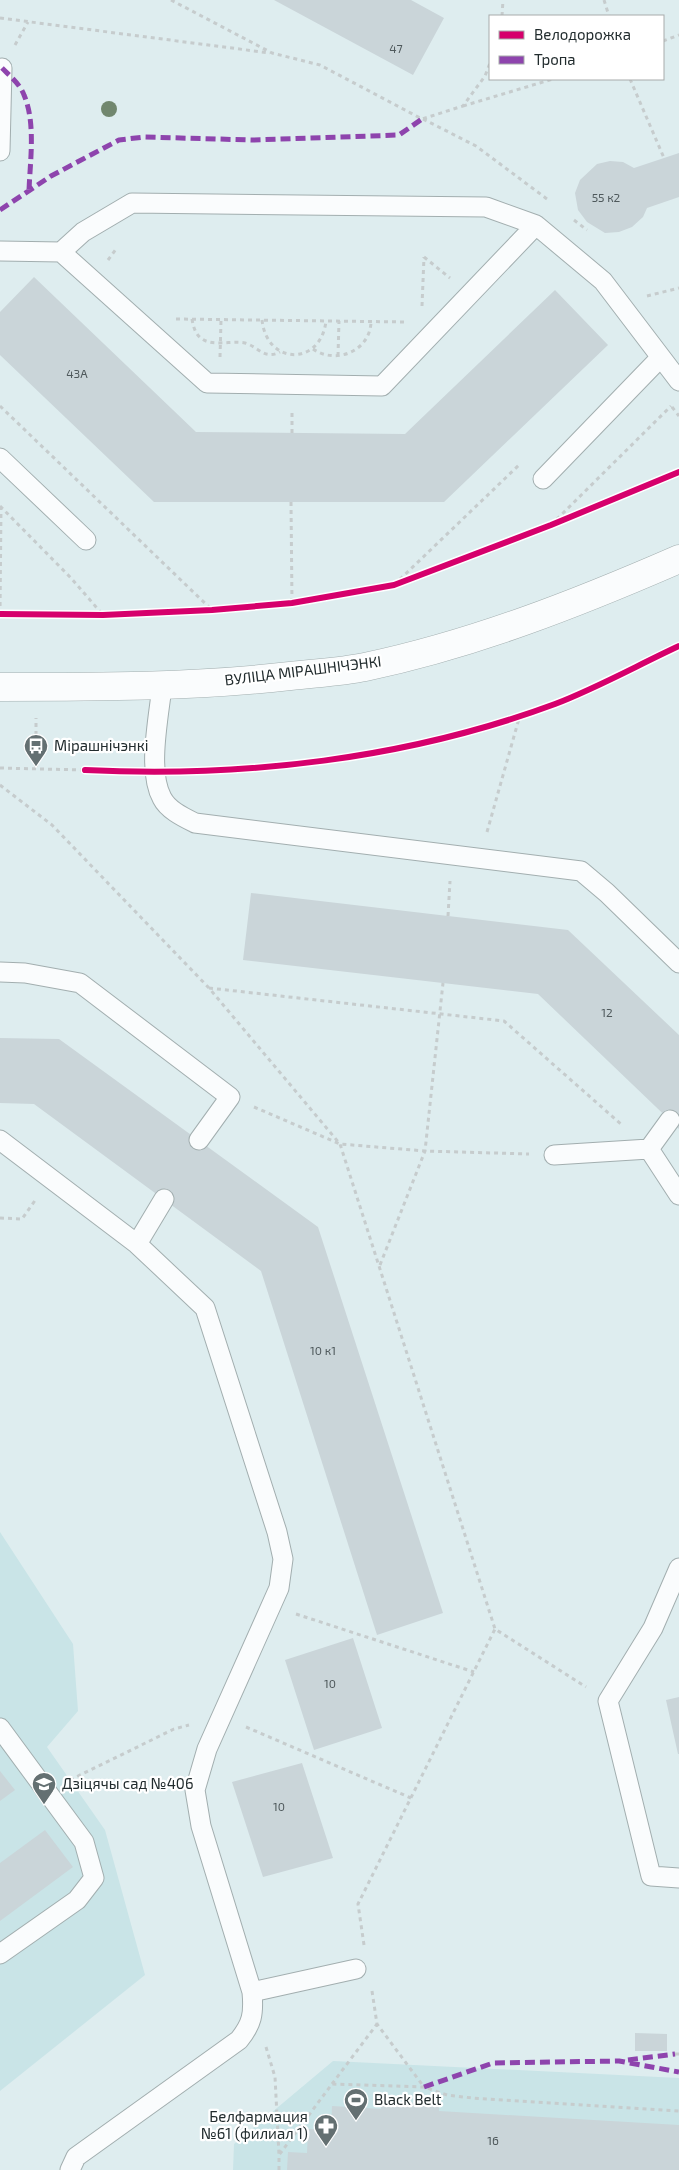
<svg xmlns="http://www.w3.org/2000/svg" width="679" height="2170" font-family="'Exo 2',sans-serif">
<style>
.built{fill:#c9e4e7}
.building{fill:#cad5d9}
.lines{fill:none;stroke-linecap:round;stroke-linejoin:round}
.lane-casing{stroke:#a2aeaf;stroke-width:21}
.secondary-casing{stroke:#a2aeaf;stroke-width:29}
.path{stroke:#c6cccd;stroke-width:3;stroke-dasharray:4 4;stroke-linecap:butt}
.lane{stroke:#fafcfd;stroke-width:19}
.secondary{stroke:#fafcfd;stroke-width:28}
.quiet{stroke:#8e44ad;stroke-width:5;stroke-dasharray:10 5;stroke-linecap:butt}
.cycleway-casing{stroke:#fff;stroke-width:9}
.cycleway{stroke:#d6006c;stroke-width:6}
.tree{fill:#71876e}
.labels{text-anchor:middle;stroke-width:4.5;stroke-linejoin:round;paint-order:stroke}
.number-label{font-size:12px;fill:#4f595c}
.street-label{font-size:15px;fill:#222c2e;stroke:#fff}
.poi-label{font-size:15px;fill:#222c2e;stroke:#fff;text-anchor:start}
</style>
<rect width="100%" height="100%" fill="#deedef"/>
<path class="built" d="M 0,1532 L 73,1644 L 78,1711 L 47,1747 L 105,1830 L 145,1975 L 0,2091 Z
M 333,2061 L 679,2078 L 679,2170 L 233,2170 L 234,2144 Z"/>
<path class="building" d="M 274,0 L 411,0 L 444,18 L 413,75 Z
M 679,153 L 679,197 L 647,208 L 643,217 L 632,227 L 619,232 L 605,233 L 587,222 L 578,210 L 575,193 L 580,180 L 597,164 L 610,161 L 623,162 L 634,168 Z
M 34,277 L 196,432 L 405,434 L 555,290 L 608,345 L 444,502 L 154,502 L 0,355 L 0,312 Z
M 251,893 L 568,930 L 679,1035 L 679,1129 L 538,994 L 243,960 Z
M 0,1038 L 59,1039 L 318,1227 L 443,1613 L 377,1635 L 261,1271 L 34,1104 L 0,1103 Z
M 353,1638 L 382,1728 L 314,1750 L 285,1660 Z
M 679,1697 L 679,1754 L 678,1754 L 666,1700 Z
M 302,1763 L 333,1858 L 263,1877 L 232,1782 Z
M 0,1771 L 15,1790 L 0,1801 Z
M 45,1830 L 73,1867 L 0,1921 L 0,1863 Z
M 635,2033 L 667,2034 L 667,2051 L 635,2051 Z
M 381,2101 L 439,2104 L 439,2111 L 679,2125 L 679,2170 L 287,2170 L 288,2152 L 307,2153 L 308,2129 L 331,2130 L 332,2106 L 381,2109 Z"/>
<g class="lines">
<g class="lane-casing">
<path id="lane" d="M 0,151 L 2,68
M 0,251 L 61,252 L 207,383 L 382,386 L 536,225 L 603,281 L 679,381
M 61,252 L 83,232 L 132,203 L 486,207 L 536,225
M 0,458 L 86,540
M 543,479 L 660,358
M 162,686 C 159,716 147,771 162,798 C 168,810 183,817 195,823 L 581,871 L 607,893 L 679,963
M 0,972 L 25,973 L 80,983 L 230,1097 L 199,1140
M 670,1120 L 649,1149 L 679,1195
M 0,1140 L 137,1244 L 205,1308 L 277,1532 L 283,1559 L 279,1588 L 207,1749 L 195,1790 L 201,1826 L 252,1992 L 356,1969
M 554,1155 L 649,1149
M 137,1244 L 164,1199
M 679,1568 L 653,1628 L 608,1701 L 651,1876 L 679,1878
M 0,1728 L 84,1842 L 94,1878 L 77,1900 L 0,1954
M 70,2170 L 76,2157 L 239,2040 C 252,2024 254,2014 252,1992"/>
</g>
<g class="secondary-casing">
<path id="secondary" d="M 0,687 C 97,687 194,687 290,676 C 315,673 341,672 365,667 C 474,644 578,603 679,559"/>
</g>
<path class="path" d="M 171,0 L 272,53 L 320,65 L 422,119 L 463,106 L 485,76 L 490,63
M 604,0 L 609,16
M 502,16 L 503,0
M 0,18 L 270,53
M 663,41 L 679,35
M 15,45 L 28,22
M 630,79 L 664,158
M 463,106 L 553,79
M 423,119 L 476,146 L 547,199
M 574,220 L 587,230
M 424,257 L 450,278
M 108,260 L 116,249
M 647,296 L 679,288
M 422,306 L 424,257
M 176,319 L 407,322
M 192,319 C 197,354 225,339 245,343 C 259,347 264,360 280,352
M 262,320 C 267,366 321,366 326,321
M 313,349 C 336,365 370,351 371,322
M 338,356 L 339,321
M 220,357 L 221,320
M 0,406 L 212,610
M 672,407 L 679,416
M 292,433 L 292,411
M 291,502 L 292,603
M 0,506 L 71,578 L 103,615
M 551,525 L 671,406
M 394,585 L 519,465
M 0,614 L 1,507
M 36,767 L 36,718
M 0,768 L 85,770
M 0,785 L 52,825 L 209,988 L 340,1144 L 495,1629 L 586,1687
M 487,832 L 520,715
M 448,916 L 450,881
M 209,988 L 504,1021 L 622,1125
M 254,1107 L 340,1144 L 425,1151 L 529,1154
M 0,1218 L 22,1219 L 36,1199
M 380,1265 L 425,1151 L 443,983
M 296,1614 L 474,1672
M 246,1727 L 411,1798
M 70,1780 L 174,1729 L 189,1725
M 364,1945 L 358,1904 L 495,1629
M 372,1991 L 377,2024 L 424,2087
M 266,2047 L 275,2077 L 279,2155
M 675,2054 L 679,2054
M 332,2084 L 377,2024
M 279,2170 L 279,2155 L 332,2084 L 424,2087 L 447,2095 L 472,2098 L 679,2111"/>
<use href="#lane" class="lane"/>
<use href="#secondary" class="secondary"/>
<path class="quiet" d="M 2,68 C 10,76 20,84 24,95 C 36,123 30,161 29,191
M 0,210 L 51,176 L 119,140 L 144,137 L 253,140 L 399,135 L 422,119
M 628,2060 L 675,2054
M 424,2087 L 493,2063 L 619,2061 L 679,2072"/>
<g class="cycleway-casing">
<path id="cycleway" d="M 0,614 L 103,615 L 212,610 L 292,603 L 394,585 L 551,525 L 679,472
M 85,770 C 243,778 407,759 555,704 C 597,688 638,665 679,646"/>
</g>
<use href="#cycleway" class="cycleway"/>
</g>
<circle class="tree" cx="109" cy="109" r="8"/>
<defs>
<g id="bus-pin" transform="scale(1.25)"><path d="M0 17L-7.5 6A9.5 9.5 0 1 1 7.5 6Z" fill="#647072" stroke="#fff"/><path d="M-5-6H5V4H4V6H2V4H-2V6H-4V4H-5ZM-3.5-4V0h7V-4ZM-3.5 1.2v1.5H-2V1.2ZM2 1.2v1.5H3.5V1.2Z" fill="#fff"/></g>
<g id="school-pin" transform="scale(1.25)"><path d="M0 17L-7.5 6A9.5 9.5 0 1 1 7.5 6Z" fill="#647072" stroke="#fff"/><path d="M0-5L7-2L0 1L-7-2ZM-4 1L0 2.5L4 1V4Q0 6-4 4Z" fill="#fff"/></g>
<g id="stadium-pin" transform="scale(1.25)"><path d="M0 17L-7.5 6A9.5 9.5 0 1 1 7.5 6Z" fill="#647072" stroke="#fff"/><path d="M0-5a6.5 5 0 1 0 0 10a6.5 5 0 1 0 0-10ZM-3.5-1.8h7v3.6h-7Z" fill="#fff"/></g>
<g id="pharmacy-pin" transform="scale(1.25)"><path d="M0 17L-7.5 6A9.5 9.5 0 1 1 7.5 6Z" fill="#647072" stroke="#fff"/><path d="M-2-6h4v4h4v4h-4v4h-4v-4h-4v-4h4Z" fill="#fff"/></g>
</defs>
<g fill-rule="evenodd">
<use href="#bus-pin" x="36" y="746"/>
<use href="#school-pin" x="44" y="1784"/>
<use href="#stadium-pin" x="356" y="2100"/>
<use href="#pharmacy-pin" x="326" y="2126"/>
</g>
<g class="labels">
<g class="number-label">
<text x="396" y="53">47</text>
<text x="606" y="202">55 к2</text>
<text x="77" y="378">43А</text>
<text x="607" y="1017">12</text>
<text x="323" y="1355">10 к1</text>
<text x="330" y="1688">10</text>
<text x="279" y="1811">10</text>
<text x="493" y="2145">16</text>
</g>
<g class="street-label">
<text transform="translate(303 671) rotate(-7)" y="5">ВУЛІЦА МІРАШНІЧЭНКІ</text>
</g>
<g class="poi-label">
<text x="54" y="751">Мірашнічэнкі</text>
<text x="62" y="1789">Дзіцячы сад №406</text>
<text x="374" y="2105">Black Belt</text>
<text x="308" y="2122" text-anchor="end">Белфармация<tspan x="308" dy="17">№61 (филиал 1)</tspan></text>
</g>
</g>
<rect x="489" y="15" width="175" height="65" fill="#ffffff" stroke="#a7abab"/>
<rect x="499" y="31" width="25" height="8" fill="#d6006c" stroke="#a7abab"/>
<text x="534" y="40" font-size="15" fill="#222c2e">Велодорожка</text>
<rect x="499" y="56" width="25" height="8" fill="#8e44ad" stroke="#a7abab"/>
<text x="534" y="65" font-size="15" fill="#222c2e">Тропа</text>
</svg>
